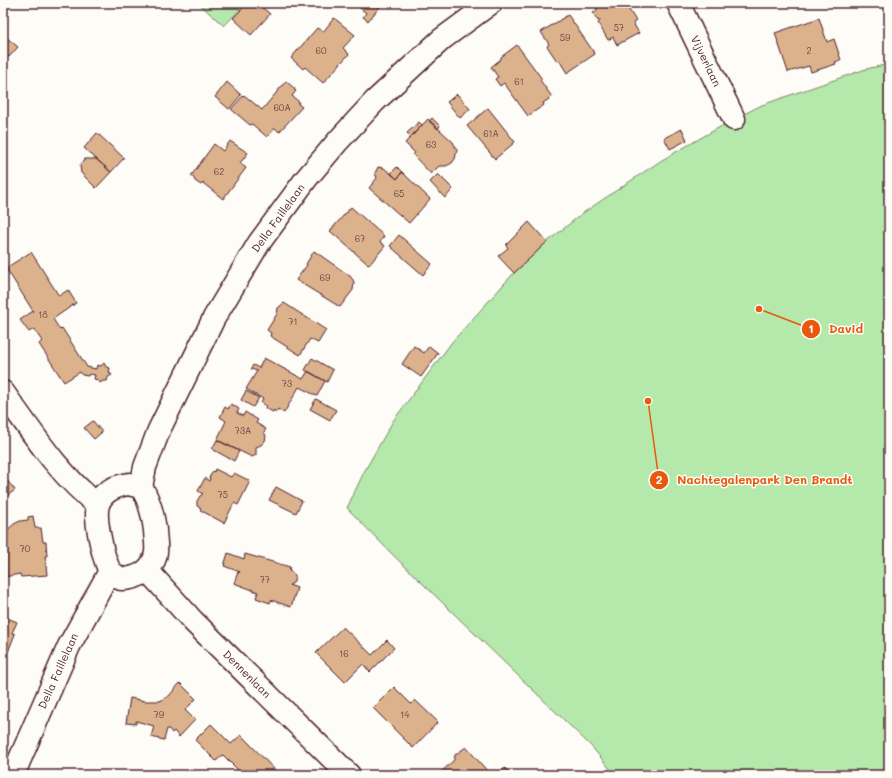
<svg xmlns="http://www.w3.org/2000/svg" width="892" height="778" font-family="Mali,sans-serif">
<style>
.green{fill:#b4e9ab;stroke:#7f846b}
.building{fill:#dcb28d;stroke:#4a1f2b}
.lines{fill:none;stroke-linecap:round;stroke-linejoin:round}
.minor-casing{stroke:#4a1f2b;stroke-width:25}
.minor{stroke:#fdfcf7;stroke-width:22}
.labels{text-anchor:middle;stroke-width:3;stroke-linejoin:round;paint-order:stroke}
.number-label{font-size:9px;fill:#6e4444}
.street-label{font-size:11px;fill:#4a1f2b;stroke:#fdfcf7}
.leader{fill:none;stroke:#e8590c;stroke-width:1.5}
.callout-dot{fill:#e8590c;stroke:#fdfcf7;stroke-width:1.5}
.mark-label{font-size:12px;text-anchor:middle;font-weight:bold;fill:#fff}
.callout-label{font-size:12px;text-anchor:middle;font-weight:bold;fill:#e8590c;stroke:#fdfcf7;stroke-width:3;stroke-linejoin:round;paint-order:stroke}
</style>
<rect width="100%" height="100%" fill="#fdfcf7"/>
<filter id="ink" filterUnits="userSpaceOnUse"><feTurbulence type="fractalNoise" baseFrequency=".025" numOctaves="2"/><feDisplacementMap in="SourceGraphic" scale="8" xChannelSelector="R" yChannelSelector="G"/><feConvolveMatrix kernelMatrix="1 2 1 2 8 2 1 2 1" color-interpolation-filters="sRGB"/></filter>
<g filter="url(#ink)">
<path class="green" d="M 198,3 L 246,3 L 224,26 Z
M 889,64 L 889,775 L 615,775 L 591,746 L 391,553 L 347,508 L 364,472 L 393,421 L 452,342 L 512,275 L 547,242 L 583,213 L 623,186 L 662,160 L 734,119 L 762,105 L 799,92 L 866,69 Z"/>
<path class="building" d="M 248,3 L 257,3 L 270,14 L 251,35 L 233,18 Z
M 354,3 L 383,3 L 368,21 L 363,17 L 366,13 Z
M 596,3 L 621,3 L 625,9 L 628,8 L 636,21 L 633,23 L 639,33 L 617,45 L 613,37 L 608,40 L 598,23 L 600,21 L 600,19 L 598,21 L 593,13 L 597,11 L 596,9 L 598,8 Z
M 568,15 L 595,54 L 567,73 L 559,60 L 557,61 L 547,46 L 549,44 L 541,32 Z
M 334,18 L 355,35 L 343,48 L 349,54 L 323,83 L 305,67 L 303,69 L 291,58 L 317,28 L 323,32 Z
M 819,18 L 827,42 L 834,39 L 841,60 L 835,62 L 836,64 L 811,72 L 809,66 L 788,72 L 775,33 Z
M 7,38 L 18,47 L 9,57 L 3,52 L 3,42 Z
M 517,45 L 542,79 L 540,80 L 552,97 L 543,103 L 544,105 L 528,116 L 504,83 L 500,86 L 495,79 L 498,77 L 491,67 L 501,59 L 501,57 Z
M 286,81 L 295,89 L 294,90 L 296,91 L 292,96 L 299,102 L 298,104 L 302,107 L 279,132 L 275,128 L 267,137 L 252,124 L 250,125 L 231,109 L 244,95 L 262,110 Z
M 227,82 L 241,95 L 229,109 L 215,97 Z
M 457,94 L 470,109 L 460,118 L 447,102 Z
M 488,108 L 515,142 L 495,159 L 467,126 Z
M 432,118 L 440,126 L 438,129 L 429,121 Z
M 428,119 L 453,142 L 457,150 L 455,159 L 452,163 L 446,166 L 439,166 L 431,174 L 413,155 L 415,153 L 405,143 Z
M 419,122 L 422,125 L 411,137 L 407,133 Z
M 682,129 L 687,140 L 670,149 L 664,138 Z
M 97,133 L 124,158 L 111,172 L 84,148 Z
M 230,141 L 248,153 L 240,163 L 246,168 L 223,199 L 203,183 L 201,185 L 195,181 L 194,178 L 191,176 L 214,144 L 223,151 Z
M 85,159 L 96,159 L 111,172 L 96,188 L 81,173 L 80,165 Z
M 378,167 L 384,168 L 397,179 L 402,172 L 430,199 L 409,223 L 369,188 L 377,178 L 375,173 Z
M 397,167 L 402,172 L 397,179 L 391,173 Z
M 438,174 L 453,189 L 445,198 L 430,182 Z
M 351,207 L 384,236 L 380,242 L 385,246 L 369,265 L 330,231 Z
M 529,222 L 547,242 L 514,273 L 498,256 L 508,248 L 506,245 Z
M 399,235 L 432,264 L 423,275 L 390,246 Z
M 314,251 L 350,276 L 353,280 L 354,282 L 353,290 L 340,307 L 296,280 L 307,265 L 306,264 Z
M 31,252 L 59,296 L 68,290 L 76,303 L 53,319 L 60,330 L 62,328 L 87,367 L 96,369 L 97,365 L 101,366 L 104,363 L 106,367 L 110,368 L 109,372 L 112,375 L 108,377 L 107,381 L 103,381 L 100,383 L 98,380 L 94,379 L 95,375 L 89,374 L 88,376 L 82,375 L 80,372 L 64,382 L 39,344 L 42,341 L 34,329 L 29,332 L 20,320 L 33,311 L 6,268 Z
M 284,303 L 326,330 L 318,343 L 310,339 L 300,355 L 270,336 L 271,333 L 267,330 L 277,314 L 278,308 Z
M 414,346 L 424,353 L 429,346 L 438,353 L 421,377 L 402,364 Z
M 264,358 L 303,379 L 308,371 L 325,381 L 317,396 L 299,387 L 284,413 L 278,409 L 276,412 L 274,410 L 273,412 L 265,408 L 266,406 L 261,403 L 263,399 L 246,389 L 257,371 L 251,369 L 253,365 L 259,368 Z
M 312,358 L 333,370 L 327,382 L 305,370 Z
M 246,391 L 259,398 L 253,407 L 241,400 Z
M 316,399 L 336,410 L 330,420 L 310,409 Z
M 231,404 L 239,409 L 237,413 L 243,416 L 245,412 L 258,420 L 256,423 L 266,429 L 264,432 L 266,436 L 265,441 L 261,445 L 256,447 L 256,455 L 252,457 L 217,440 L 226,421 L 220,417 L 225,407 L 228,409 Z
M 93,421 L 102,432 L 94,439 L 84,428 Z
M 217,440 L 239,451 L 234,461 L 212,449 Z
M 215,469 L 231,477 L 234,473 L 250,481 L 238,505 L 234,503 L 224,523 L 200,510 L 201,508 L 197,506 L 197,501 L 200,496 L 203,494 L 198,491 L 205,478 L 209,481 L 210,479 L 209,478 L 213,471 L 214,472 Z
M 5,478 L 15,490 L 3,499 L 3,479 Z
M 276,487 L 302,501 L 296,513 L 269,500 Z
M 33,516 L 35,528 L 41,528 L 43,542 L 46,542 L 47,556 L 45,556 L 47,575 L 21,577 L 20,574 L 4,577 L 3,562 L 5,561 L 3,558 L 3,536 L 4,533 L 14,524 L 20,521 L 28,520 L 28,517 Z
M 228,553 L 244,559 L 245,554 L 290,567 L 289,570 L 295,575 L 295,579 L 293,583 L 289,585 L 297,588 L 291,607 L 271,600 L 270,603 L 256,598 L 258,592 L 234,583 L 238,572 L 239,573 L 240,572 L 224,566 Z
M 3,616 L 17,622 L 12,633 L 15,634 L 8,652 L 4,651 L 3,654 Z
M 343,627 L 372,655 L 387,640 L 394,648 L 370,672 L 363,664 L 345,682 L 316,653 Z
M 180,683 L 196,699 L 185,710 L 195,720 L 179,737 L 174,731 L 172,733 L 169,729 L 167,729 L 164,740 L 151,737 L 154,726 L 136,721 L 136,724 L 126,723 L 130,698 L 145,701 L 160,701 L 169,696 Z
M 394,687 L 411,704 L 415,700 L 438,722 L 413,748 L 373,708 Z
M 211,724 L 231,744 L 241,735 L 278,773 L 276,775 L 243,775 L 223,755 L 216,761 L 195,740 Z
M 466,747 L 491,775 L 438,775 L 454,760 L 455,755 Z
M 505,768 L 511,775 L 497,775 Z"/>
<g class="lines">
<g class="minor-casing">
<path id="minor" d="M 678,3 L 734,119
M 3,392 C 32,432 59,475 98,505
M 129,484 L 141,487 C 150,500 153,515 155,530 C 155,537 157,545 156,552 C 154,570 138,579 121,579 C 117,576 111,573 109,569 C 103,557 94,518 98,505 C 102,491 116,486 129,484 Z
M 141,487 L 145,467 L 159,430 L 214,318 L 259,243 L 306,179 L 338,141 L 375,101 L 442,39 L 491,3
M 148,571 L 193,621 L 349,775
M 13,775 L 69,646 L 110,571"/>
</g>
<use href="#minor" class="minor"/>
</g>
</g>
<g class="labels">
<g class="number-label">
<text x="619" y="31">57</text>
<text x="565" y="41">59</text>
<text x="321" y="54">60</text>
<text x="809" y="54">2</text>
<text x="519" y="85">61</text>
<text x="282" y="111">60A</text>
<text x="491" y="137">61A</text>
<text x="431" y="148">63</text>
<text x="219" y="175">62</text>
<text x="399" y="197">65</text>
<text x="360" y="242">67</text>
<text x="325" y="281">69</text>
<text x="43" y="318">18</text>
<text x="293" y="325">71</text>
<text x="287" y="387">73</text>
<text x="243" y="434">73A</text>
<text x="223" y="498">75</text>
<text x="25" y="552">70</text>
<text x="265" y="583">77</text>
<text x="344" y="657">16</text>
<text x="159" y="718">79</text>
<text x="405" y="718">14</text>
</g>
<g class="street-label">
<text transform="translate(706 61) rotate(64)" y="4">Vijverlaan</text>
<text transform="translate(278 218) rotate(-54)" y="4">Della Faillelaan</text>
<text transform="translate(58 671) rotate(-66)" y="4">Della Faillelaan</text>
<text transform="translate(247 674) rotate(45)" y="4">Dennenlaan</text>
</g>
</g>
<path class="leader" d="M759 309L811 329M648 401L659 480"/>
<g class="callout-dot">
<circle cx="759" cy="309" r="4"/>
<circle cx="648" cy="401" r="4"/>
<circle cx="811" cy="329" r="10"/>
<circle cx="659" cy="480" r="10"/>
</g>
<g class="mark-label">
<text x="811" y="333">1</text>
<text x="659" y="484">2</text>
</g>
<g class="callout-label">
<text x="846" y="333">David</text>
<text x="765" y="484">Nachtegalenpark Den Brandt</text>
</g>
<rect width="892" height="778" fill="none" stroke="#fdfcf7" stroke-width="16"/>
<rect x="8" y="8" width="876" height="762" fill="none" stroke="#4a1f2b" stroke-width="1.5" filter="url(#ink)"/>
</svg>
